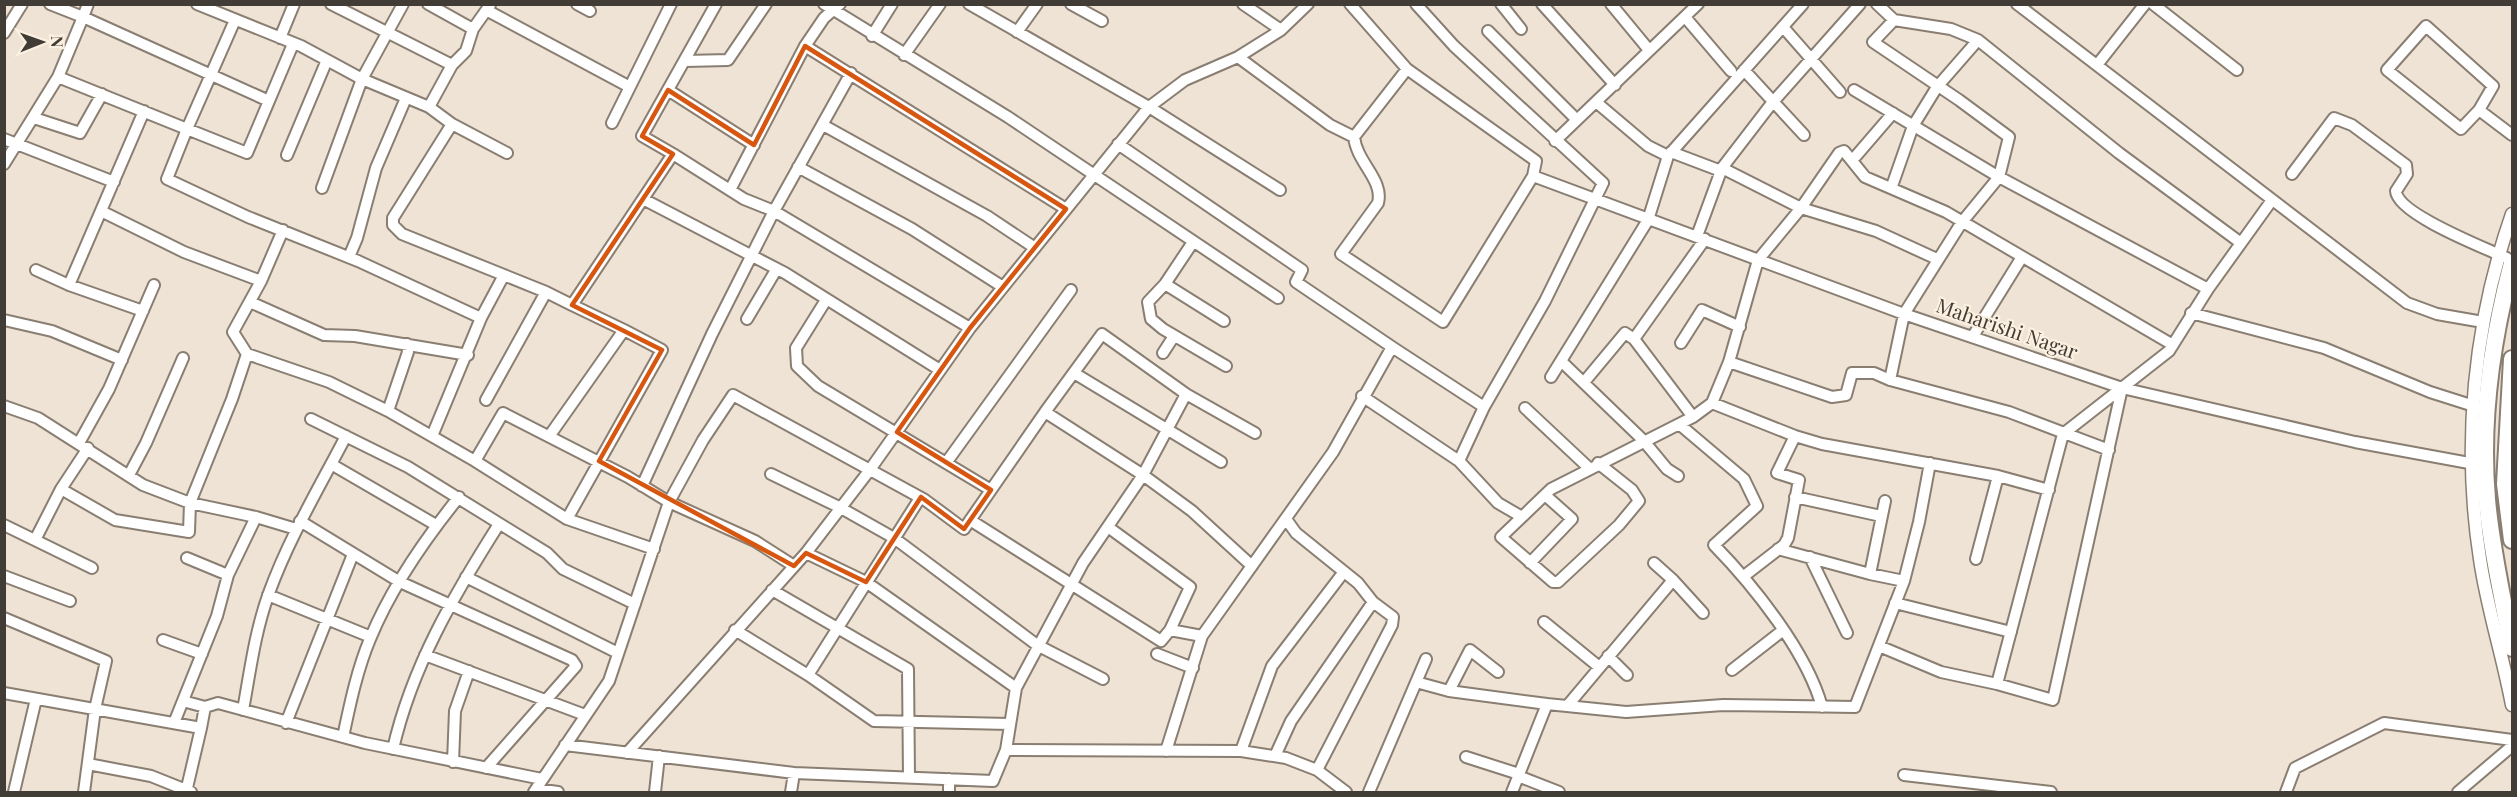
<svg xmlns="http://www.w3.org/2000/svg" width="2517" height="797" font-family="'Playfair Display',serif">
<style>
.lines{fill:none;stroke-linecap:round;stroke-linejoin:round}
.minor-casing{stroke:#897e71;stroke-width:14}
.tertiary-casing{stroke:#897e71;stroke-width:15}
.trunk-casing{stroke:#897e71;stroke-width:20}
.minor{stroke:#fff;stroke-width:10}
.tertiary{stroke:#fff;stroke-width:12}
.trunk{stroke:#fff;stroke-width:16}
.marked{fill:none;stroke:#d75610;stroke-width:4.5;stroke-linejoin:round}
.labels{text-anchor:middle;stroke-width:4.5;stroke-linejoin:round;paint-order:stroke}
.street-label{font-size:20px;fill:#413c36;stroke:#fcf0e1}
</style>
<rect width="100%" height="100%" fill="#eee3d4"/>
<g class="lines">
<g class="minor-casing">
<path id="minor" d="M 88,4 L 83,17 L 269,101
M 197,4 L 301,46 L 362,79 L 403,4
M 331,4 L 452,65
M 428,4 L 473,29
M 577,4 L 590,11
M 824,4 L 1008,117 L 1278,298
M 969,4 L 1149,107 L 1280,190
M 1071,4 L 1102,21
M 1243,4 L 1281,30
M 1350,4 L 1407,69 L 1536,161 L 1533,176 L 1443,322 L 1341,254 L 1378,203 C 1384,180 1357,163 1354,137
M 1416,4 L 1454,46 L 1603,183 L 1545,301 L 1484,407 L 1459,461
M 1501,4 L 1521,29
M 1542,4 L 1615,85
M 1611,4 L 1649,50
M 1877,4 L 1894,20 L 1951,29 L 1978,40 L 2119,153 L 2241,243
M 2017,4 L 2407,303 L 2437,314 L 2483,322
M 2153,4 L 2237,70
M 488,11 L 628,86
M 1685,17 L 1731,71
M 2426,26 L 2493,86 L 2479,110 L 2461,129 L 2387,70 Z
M 1783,27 L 1840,92
M 1488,31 L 1577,120
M 1017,32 L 1037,4
M 4,33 L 22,4
M 872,36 L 892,4
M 280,38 L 294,4
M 293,44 L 247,153 L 187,129 L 167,179 L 248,217 L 358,261 L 481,318
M 805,46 L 1066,209
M 904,55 L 940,4
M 1238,57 L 1330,125 L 1354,137 L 1407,69
M 685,61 L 728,60 L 766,4
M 2097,65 L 2145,4
M 1744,70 L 1804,135
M 58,77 L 187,129 L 235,20
M 668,90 L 754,145
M 1854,90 L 1999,177 L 2009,137 L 1959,100 L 1873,42 L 1894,20
M 1596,102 L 1648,146 L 1668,156
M 429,107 L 452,65 L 466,51 L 473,29 L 490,5
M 2479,110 L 2512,135
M 34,118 L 80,133 L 102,94
M 612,123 L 671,4
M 452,124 L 393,218 L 393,225 L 402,234 L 546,292
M 823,125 L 987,216 L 1035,248
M 4,139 L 114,182
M 1555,141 L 1698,4
M 1118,144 L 1302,270 L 1296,282 L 1392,347
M 1671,152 L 1721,171
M 673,154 L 744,199 L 774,211 L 970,328
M 287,155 L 327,60
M 1856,156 L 1893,113
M 4,164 L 58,77 L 83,17 L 50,4
M 798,167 L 912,229 L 1003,287
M 1722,168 L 1801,208 L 1876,231 L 1937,259
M 2292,174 L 2334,118 L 2352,125 L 2406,165 L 2407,174 L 2396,191 C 2397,214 2485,248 2507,258
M 1533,176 L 1904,314 L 2122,388 L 2355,442 L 2480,465
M 1892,186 L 1913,126 L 1937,87 L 1978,40
M 322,188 L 362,79 L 429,107 L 452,124 L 507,153
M 730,190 L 805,46 L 824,18 L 840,4
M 643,199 L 785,273 L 940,370
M 101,211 L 184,252 L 261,281
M 1697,236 L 1722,168 L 1772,103 L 1860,4
M 1193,242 L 1165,284 L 1148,302 L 1151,319 L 1163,329 L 1226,366
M 349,257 L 357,238 L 376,168 L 406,98
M 36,270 L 69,285 L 143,311
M 1165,284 L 1224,321
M 69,285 L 144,111
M 826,300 L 796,348 L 797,366 L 818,386 L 991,490
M 250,302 L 324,335 L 355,336 L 468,355
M 2191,313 L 2324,348 L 2430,392 L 2474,406
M 747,319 L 776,270
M 4,320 L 52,331 L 122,360
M 1973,336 L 2022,257
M 1681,343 L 1702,310 L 1740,327
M 1163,353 L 1174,336
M 247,354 L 233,332 L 261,281 L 283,230
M 1561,361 L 1643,440 L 1667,469 L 1678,476
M 1729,362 L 1832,397 L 1846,395 L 1852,373 L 1874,373 L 1890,380 L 2009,412 L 2109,450
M 1074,373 L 1221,462
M 1551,377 L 1648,220 L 1668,156 L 1803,4
M 1890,380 L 1904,314 L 1962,222 L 1999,177 L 2208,289
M 1585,381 L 1625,333 L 1634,339
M 1186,394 L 1143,475 L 1192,511 L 1252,566
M 1362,396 L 1459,461 L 1498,503 L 1522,517 L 1551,489 L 1693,417 L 1712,403 L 1729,362 L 1758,260 L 1801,208 L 1839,153 L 1844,151 L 1865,177 L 1946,212 L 2173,345
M 486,400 L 546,292 L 572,305
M 1712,403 L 1795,436 L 1822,444 L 1998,476 L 2049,490
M 4,406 L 38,418 L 143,485 L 190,503 L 189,532 L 115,520 L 61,489
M 1525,408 L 1589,468
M 388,411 L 408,352 L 407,344
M 1045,412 L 1102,334 L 1186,394 L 1255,433
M 1693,417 L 1634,339 L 1705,239
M 311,419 L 408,467 L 547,553 L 563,569 L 635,604
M 1679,424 L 1744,479 L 1757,506 L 1714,545 C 1753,585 1807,652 1822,707
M 550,435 L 624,330 L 572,305 L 673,154 L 642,136 L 716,4
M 432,436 L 481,318 L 504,275
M 79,443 L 109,389 L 154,285
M 475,461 L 503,413 L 628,477 L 669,502 L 755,541 L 794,566
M 946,463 L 1071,290
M 331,464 L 436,525
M 771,474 L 839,507 L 894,538 L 1037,645 L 1103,679
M 129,475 L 146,443 L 183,358
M 642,486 L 712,334 L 774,211 L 851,73
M 1795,497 L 1881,516
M 256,517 L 296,529
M 1522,517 L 1501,537 L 1553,582 L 1558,582 L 1619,525 L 1639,501 L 1632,490 L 1598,463
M 567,519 L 662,350 L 624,330
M 1286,519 L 1296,533 L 1358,583 L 1373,602 L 1393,617 L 1392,625 L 1317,770
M 970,520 L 1161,641 L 1170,630 L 1202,636
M 300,521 L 400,582 L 572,660 L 576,666 L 486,768
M 4,525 L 92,568
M 1108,527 L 1190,587 L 1170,630
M 35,540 L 61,489 L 88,448
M 1778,549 L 1870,574
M 806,553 L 866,582 L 1016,688 L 1006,750
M 1810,557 L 1847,633
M 187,558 L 228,575
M 1976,559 L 1998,476
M 1530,563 L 1572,519 L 1545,495
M 4,576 L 70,601
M 1744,576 L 1784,545 L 1788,538 L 1799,480 L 1777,473 L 1795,436
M 466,577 L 618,653
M 1673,580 L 1703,613
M 1904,581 L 1919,522 L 1930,463
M 772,590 L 908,669 L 909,777
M 268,595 L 371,637
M 1895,603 L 2011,632
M 4,618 L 106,661 L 95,709 L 84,792
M 1544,622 L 1598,666
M 735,630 L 808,675 L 920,498
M 163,640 L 202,654
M 1879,646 L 1941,672 L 1997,684 L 2053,700 L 2122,388
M 1157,654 L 1193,668
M 425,655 L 585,715
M 1608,656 L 1627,675
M 1732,670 L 1782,631
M 808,675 L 874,721 L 1010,724
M 1416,682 L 1449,691 L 1547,704
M 1997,684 L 2063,434 L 2169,351 L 2208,289 L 2272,200
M 1449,691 L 1470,650 L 1498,672
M 4,693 L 201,728 L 205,707 L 218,703 L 365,743 L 542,779
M 183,701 L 205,707
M 1568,705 L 1673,580 L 1654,563
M 243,710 C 250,672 255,631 269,593 C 289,538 319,488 346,436
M 174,723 L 217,616 L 228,575 L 256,517 L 190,503 L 232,399 L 247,354 L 329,382 L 388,411 L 475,461 L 567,519 L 654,549
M 286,723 L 353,554
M 343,737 C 350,704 357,670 370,639 C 391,588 425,539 459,497
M 565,745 L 794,773 L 993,781 L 1006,750 L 1241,751 L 1286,758 L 1317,770 L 1346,792
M 393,749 C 412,666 454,595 499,524
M 1166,751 L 1202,636 L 1333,452 L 1392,347 L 1484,407
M 1241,751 L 1272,666 L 1343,573
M 627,753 L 806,553 L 869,471 L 970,328 L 1149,107 L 1185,80 L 1238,57 L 1281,30 L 1308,4
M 1275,756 L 1291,721 L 1373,602
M 1466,757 L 1519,774
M 453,762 L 455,711 L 469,671
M 88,764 L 151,776 L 191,792
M 1904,775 L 2051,792
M 1518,776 L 1559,792
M 536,789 L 558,792
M 14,792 L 36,699
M 186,792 L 201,728
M 534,792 L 609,681 L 669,502 L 703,440 L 733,395 L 925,500 L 964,529 L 1045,412 L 1143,475 L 1083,563 L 1016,688
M 655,792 L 659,756
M 791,792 L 794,773
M 949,792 L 949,779
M 1369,792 L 1426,659
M 1512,792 L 1547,704 L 1626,712 L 1723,705 L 1855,707 L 1904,581 L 1870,574 L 1885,501
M 2286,792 L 2295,768 L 2384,723 L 2512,740
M 2458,792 L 2512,746"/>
</g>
<g class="tertiary-casing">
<path id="tertiary" d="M 2512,214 C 2474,323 2462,443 2480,559 C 2487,608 2503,656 2512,705"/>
</g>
<g class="trunk-casing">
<path id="trunk" d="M 2512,263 C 2492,339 2480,420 2487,499 C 2491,548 2503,599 2512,648
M 2512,359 L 2505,484 L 2512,540"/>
</g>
<use href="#minor" class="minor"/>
<use href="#tertiary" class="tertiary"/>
<use href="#trunk" class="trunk"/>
</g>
<path class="marked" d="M 805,46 L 1066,209 L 970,328 L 897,432 L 991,490 L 964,529 L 921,497 L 866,582 L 806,553 L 794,566 L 599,461 L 662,350 L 572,305 L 673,154 L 642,136 L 668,90 L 754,145 Z"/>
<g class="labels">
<g class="street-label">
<text transform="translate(2007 329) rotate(19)" y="7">Maharishi Nagar</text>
</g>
</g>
<rect width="2517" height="797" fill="none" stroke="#413c36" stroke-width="12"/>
<g transform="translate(42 42) rotate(89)" stroke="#fcf0e1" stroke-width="4.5" paint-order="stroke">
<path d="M0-4.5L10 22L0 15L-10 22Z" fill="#413c36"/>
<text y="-9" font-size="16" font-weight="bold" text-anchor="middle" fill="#413c36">N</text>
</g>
</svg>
